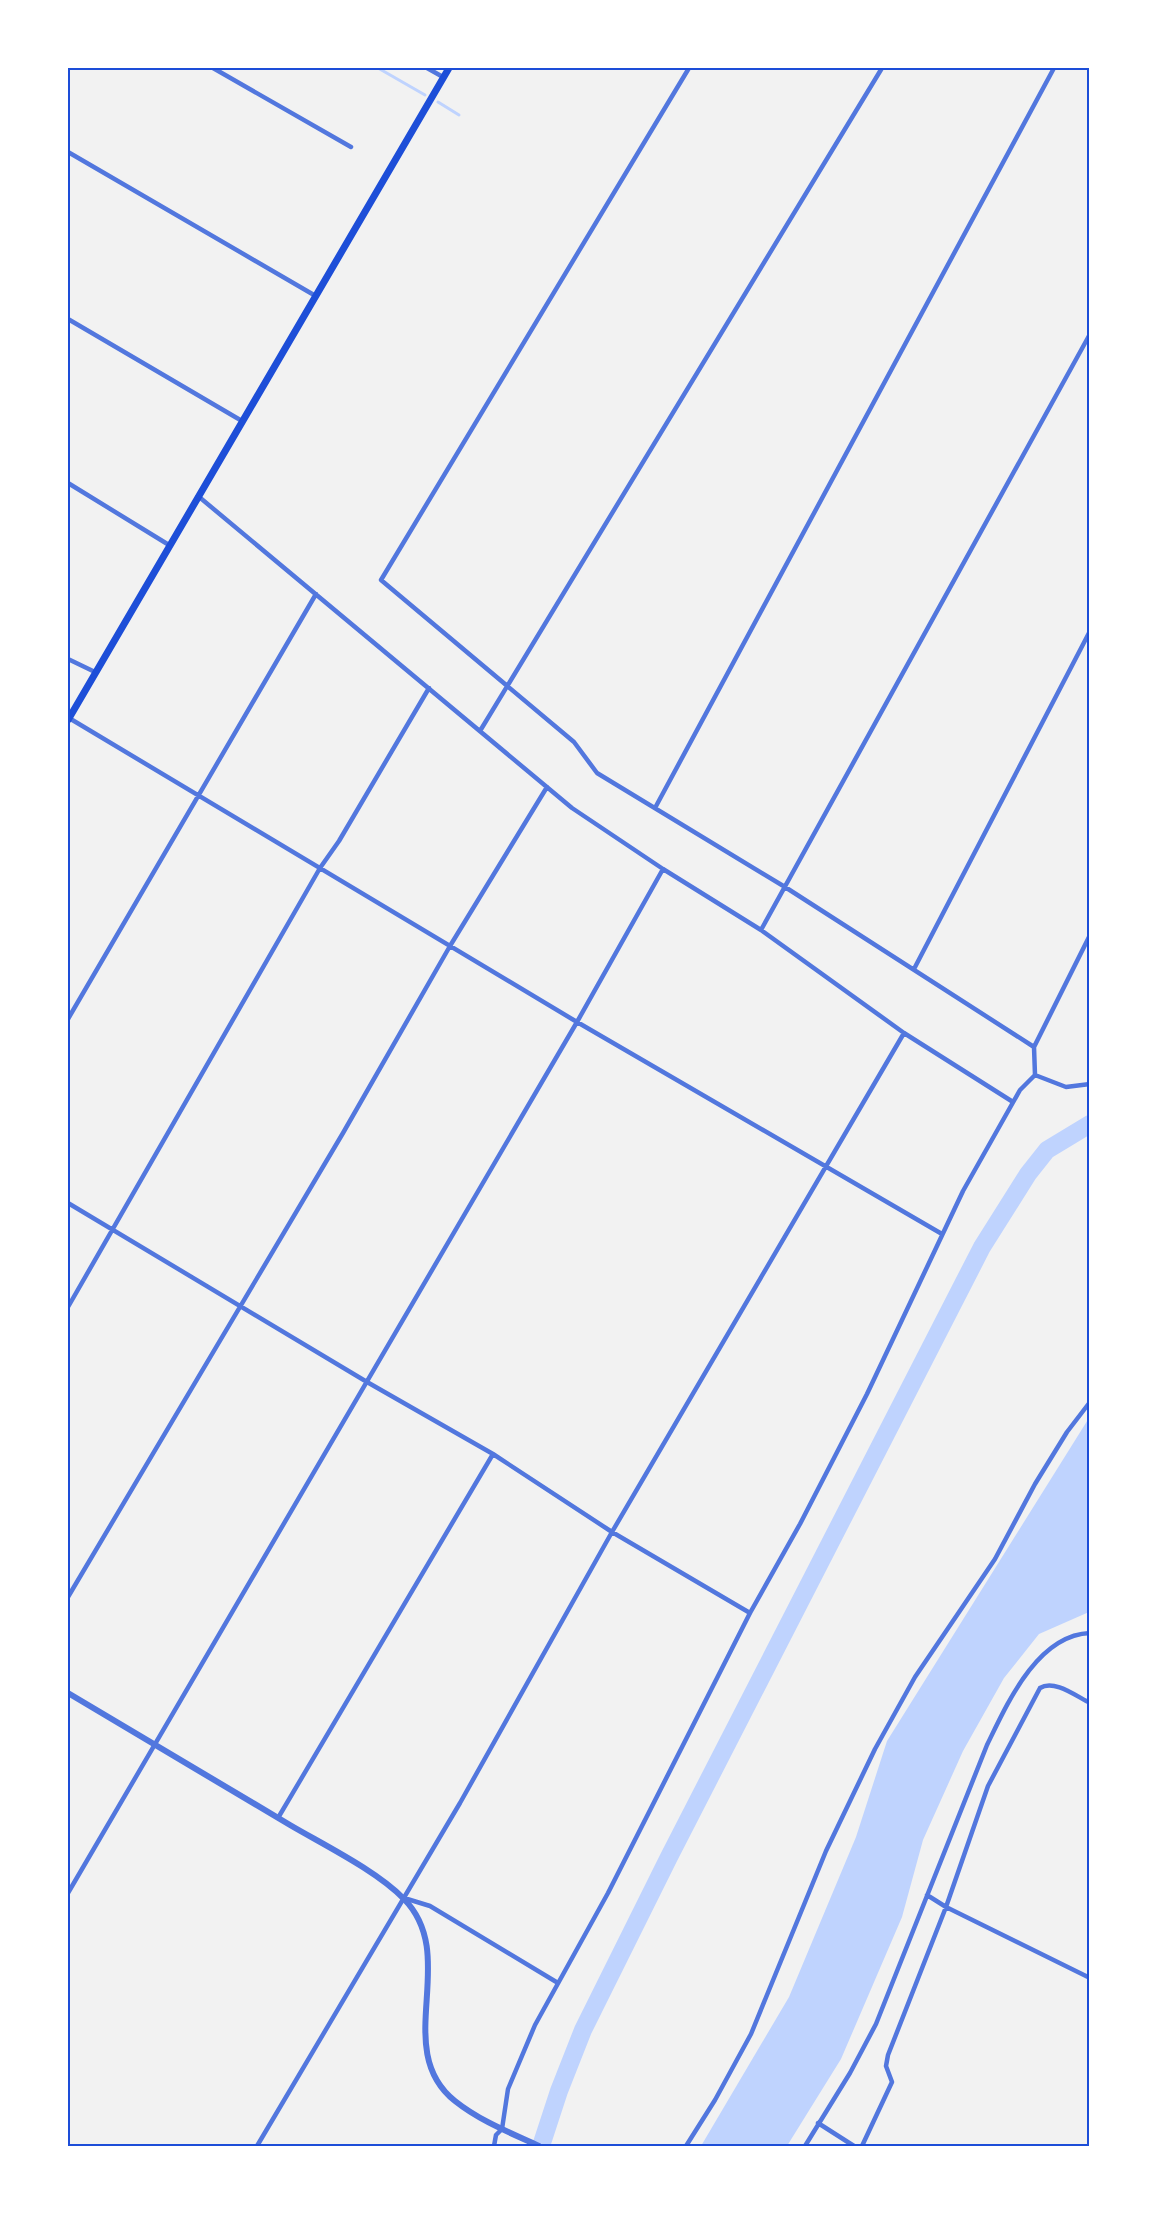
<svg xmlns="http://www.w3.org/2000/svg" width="1157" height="2214" font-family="Raleway,sans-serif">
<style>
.water{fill:#bfd3fe}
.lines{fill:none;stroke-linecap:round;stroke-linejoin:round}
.stream{stroke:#bfd3fe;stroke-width:3}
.river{stroke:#bfd3fe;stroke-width:18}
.minor{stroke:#5277de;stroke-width:4.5}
.tertiary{stroke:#5277de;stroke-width:6}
.secondary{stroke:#1d4ed8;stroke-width:7}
.neatline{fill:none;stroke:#1d4ed8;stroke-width:2}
</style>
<rect width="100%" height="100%" fill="#f2f2f2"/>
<path class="water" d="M 1089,1418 L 1089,1612 L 1039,1634 L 1004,1678 L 963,1751 L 923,1840 L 902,1917 L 841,2059 L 787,2146 L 701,2146 L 789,1997 L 856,1837 L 887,1741 Z"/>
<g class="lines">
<path class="stream" d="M 378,68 L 425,95
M 438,102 L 459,115"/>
<path class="river" d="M 541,2146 L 559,2091 L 583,2030 L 669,1857 L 982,1247 L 1028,1174 L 1047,1150 L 1090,1124"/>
<path class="minor" d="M 213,68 L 351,147
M 427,68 L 443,77
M 689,68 L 381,580 L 574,742 L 597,773 L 785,887 L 1034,1047
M 68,152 L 314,295
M 68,319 L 242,421
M 68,483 L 169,545
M 198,496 L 572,808 L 663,869 L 761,930 L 904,1033 L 1013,1102
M 68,659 L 95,672
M 69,718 L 577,1022 L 942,1234
M 480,731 L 882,68
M 655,808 L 1054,68
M 761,930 L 1090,334
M 914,969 L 1090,631
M 68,1019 L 316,594
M 1035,1075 L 1066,1087 L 1090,1084
M 68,1203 L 367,1382 L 493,1454 L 612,1532 L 750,1613
M 68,1307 L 320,868 L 339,841 L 429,688
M 68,1597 L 343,1133 L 450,946 L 547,787
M 278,1818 L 493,1454
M 68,1893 L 577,1022 L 663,869
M 927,1895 L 946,1907 L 1090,1978
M 404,1898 L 430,1906 L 558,1983
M 818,2123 L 854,2146
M 257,2146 L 460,1803 L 612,1532 L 904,1033
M 494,2146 L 496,2135 L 502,2129 L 508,2089 L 535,2025 L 608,1893 L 750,1613 L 800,1524 L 867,1394 L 963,1191 L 1020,1090 L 1035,1075 L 1034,1047 L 1090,935
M 686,2146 L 715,2100 L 751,2034 L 826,1851 L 875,1749 L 915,1677 L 995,1559 L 1035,1484 L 1067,1432 L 1090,1402
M 805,2146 L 850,2073 L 876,2024 L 987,1745 C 1007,1704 1037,1635 1090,1633
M 862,2146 L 892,2082 L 886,2066 L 888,2055 L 946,1907 L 988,1786 L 1040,1688 C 1054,1679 1076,1696 1090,1703"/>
<path class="tertiary" d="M 68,1693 C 142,1737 216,1781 290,1825 C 324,1845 377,1871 404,1899 C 461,1957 390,2049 455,2101 C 480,2121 511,2133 539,2146"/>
<path class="secondary" d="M 68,720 L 449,68"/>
</g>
<rect width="1157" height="2214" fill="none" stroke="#ffffff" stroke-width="138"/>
<rect x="69" y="69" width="1019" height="2076" class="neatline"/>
</svg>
